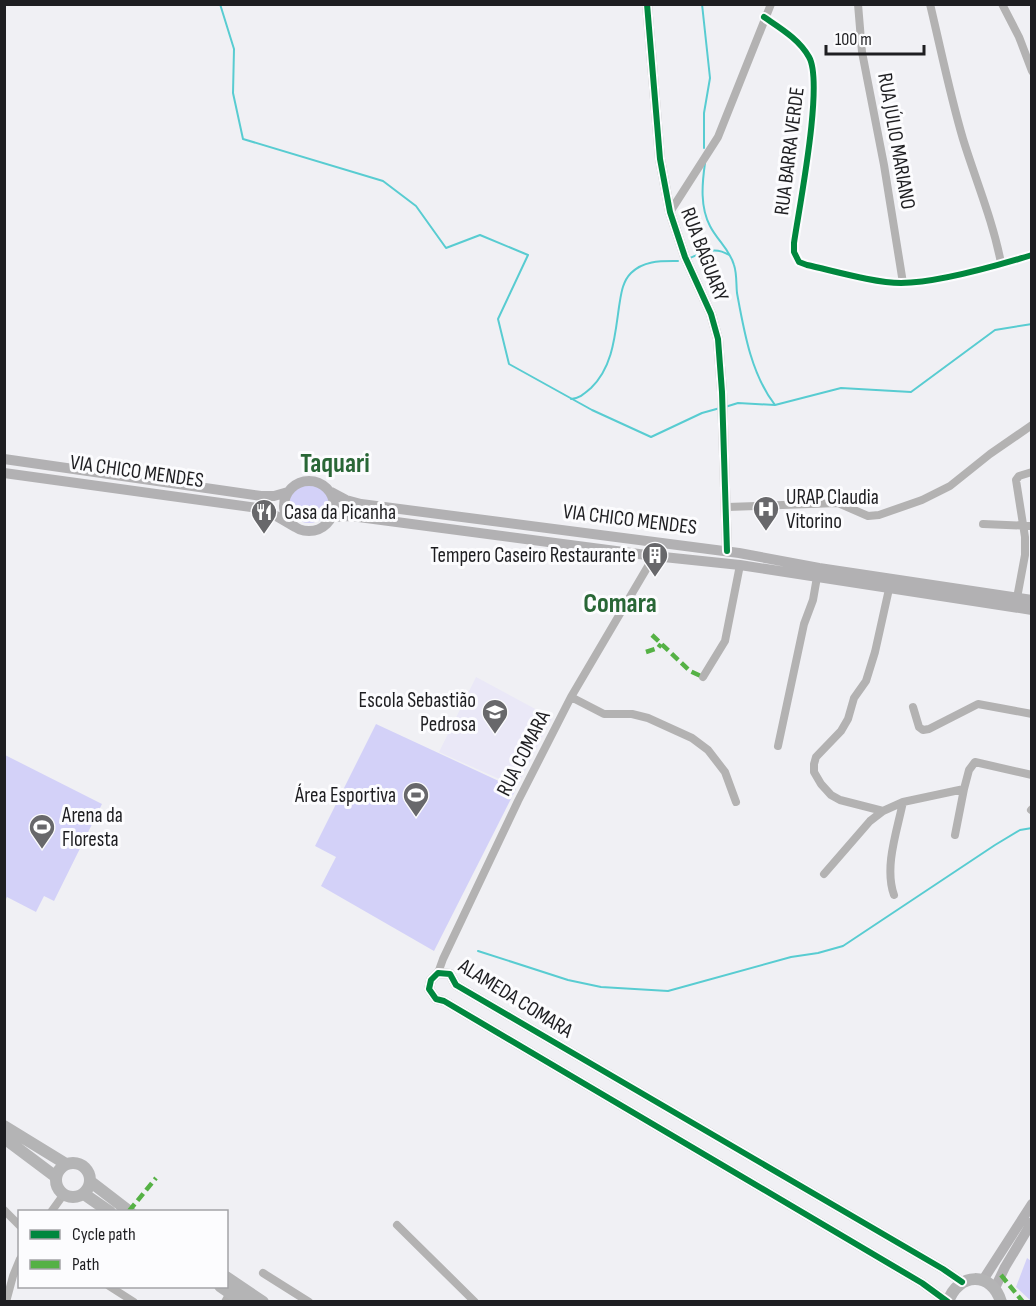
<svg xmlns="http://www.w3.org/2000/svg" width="1036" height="1306" font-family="'Sofia Sans Condensed',sans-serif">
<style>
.education{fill:#eae8f7}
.green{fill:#d3d1f8}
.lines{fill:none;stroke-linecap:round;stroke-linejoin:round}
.stream{stroke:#58ccd1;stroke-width:2}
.street{stroke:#b3b2b2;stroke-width:8}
.secondary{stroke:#b2b1b3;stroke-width:10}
.primary{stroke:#b4b4b5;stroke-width:12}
.quiet{stroke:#55b145;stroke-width:4.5;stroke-dasharray:9 4.5;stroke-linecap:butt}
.cycleway-casing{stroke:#fcfcfe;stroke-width:10}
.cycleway{stroke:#00873e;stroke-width:6}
.labels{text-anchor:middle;stroke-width:6;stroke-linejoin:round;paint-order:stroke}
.street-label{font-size:21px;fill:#1e1e21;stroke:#fcfcfe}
.poi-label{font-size:21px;fill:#1e1e21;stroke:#fcfcfe;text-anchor:start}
.district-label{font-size:27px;font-weight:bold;fill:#296736;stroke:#fcfcfe}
</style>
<rect width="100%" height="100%" fill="#f0f0f4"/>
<path class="education" d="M 476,677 L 552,718 L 517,787 L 439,752 Z"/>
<path class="green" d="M289 503a20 20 0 1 1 40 0a20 20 0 1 1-40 0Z
M 376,724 L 516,789 L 434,951 L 321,886 L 336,857 L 315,846 Z
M 5,755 L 102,804 L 54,901 L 44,896 L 36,912 L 7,897 L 5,901 Z
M 1027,1258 L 1031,1261 L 1031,1301 L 1016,1287 Z"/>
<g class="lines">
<path class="stream" d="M 220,4 L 234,49 L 233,93 L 243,139 L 383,181 L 416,206 L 446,248 L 480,235 L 528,255 L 498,319 L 509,364 L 592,410 L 651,437 L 702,413 L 720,408
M 702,4 L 710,78 L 704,113 L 704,148
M 705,163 C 702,184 700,207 710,226 C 717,240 730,250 734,265 C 737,274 736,284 737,293 C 744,331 751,374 775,405
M 690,258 C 704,252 715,246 729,255
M 571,399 C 580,398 584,394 591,388 C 613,367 615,335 619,307 C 621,295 622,282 631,273 C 644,260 662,261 678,261
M 725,407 L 738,403 L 775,405 L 841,388 L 911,392 L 995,330 L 1032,324
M 478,951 L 568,980 L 601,987 L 668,991 L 791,957 L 818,953 L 843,946 L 995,845 L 1020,830 L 1032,828"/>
<path class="street" d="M 858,4 L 862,52 L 884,165 L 903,283
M 930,4 C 941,50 950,95 963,139 C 976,181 993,221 1001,263
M 1002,4 L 1019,37 L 1032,71
M 764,17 C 780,28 799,39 809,57 C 824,83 799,208 794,243 L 794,252 L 799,262 L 807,265 C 834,271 875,283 901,283 C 938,283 996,266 1032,255
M 670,212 L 718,137 L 771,4
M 727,507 L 838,503 L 868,516 L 879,515 L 922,500 L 950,486 L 990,454 L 1032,425
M 983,524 L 1032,526
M 889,589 L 875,652 L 866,681 L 854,698 L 848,719 L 841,731 L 816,757 L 814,764 L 814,772 L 821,784 L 831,795 L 840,800 L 883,811 L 903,802 L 964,789 L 969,770 L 975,762 L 1032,775
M 1017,598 L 1025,555 L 1025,537 L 1016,480 L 1019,476 L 1032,472
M 703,677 L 725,641 L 740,565
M 571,697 L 604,714 L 632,714 L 648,718 L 692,738 L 708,750 L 725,772 L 736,802
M 913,707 L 919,727 L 923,730 L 929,729 L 978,704 L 1032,714
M 778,746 L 804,624 L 813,600 L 817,577
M 1031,810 L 1032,809
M 955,835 L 964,789
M 824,874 L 870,821 L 883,811
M 894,895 C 884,867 897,831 903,802
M 438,973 L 443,959 L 518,801 L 571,697 L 654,556
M 4,1210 L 20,1226
M 51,1212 L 64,1194
M 397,1225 L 475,1302
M 263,1273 L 309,1302
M 109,1286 L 134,1302
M 6,1302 L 13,1276 L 20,1259
M 225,1302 L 230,1293"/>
<path class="secondary" d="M 647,4 L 660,159 L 670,212 L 685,257 L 711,314 L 718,339 L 722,392 L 727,551
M 4,459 L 261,496 L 274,496 L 288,492
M 4,473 L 258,508 L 271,513 L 295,527
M284 506a25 25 0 1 1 50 0a25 25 0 1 1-50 0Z
M 331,492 L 346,500 L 361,504 L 739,553 L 819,568 L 1032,600
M 332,517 L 351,516 L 654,556 L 740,565 L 1032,610
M 983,1280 L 1032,1204
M 995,1288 L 1005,1267 L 1032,1222
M 948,1302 L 922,1283 L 444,1001 L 436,999 L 429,989 L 431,980 L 438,973 L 450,974 L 456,985 L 943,1269 L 962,1282"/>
<path class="primary" d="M 4,1126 L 66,1164
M 4,1138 L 56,1177
M56 1180a17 17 0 1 1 34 0a17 17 0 1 1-34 0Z
M 91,1182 L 130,1212
M 84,1194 L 110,1212
M 226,1277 L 263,1302
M 220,1286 L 243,1302
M 948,1302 C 958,1272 992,1271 1001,1302"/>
<path class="quiet" d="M 652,635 L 690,671 L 703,677
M 646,652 L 658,648 L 661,644
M 129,1211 L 156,1178
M 1001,1275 L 1023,1302"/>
<g class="cycleway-casing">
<path id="cycleway" d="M 647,4 L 660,159 L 670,212 L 685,257 L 711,314 L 718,339 L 722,392 L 727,551
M 764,17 C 780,28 799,39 809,57 C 824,83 799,208 794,243 L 794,252 L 799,262 L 807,265 C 834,271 875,283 901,283 C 938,283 996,266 1032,255
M 948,1302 L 922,1283 L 444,1001 L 436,999 L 429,989 L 431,980 L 438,973 L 450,974 L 456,985 L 943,1269 L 962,1282"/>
</g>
<use href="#cycleway" class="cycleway"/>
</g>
<defs>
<g id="hospital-pin" transform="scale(1.35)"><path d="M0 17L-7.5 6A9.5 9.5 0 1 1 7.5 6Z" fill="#68686b" stroke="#fcfcfe"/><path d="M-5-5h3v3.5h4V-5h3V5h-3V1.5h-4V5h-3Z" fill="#fff"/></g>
<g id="restaurant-pin" transform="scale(1.35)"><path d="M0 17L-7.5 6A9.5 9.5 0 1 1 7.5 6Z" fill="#68686b" stroke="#fcfcfe"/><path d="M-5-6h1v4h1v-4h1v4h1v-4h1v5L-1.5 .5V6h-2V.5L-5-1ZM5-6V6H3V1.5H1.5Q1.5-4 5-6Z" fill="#fff"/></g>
<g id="building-pin" transform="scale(1.35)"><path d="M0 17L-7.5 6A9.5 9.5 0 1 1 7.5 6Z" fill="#68686b" stroke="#fcfcfe"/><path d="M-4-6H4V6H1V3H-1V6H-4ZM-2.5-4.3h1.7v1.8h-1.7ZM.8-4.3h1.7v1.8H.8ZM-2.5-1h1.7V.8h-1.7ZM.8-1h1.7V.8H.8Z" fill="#fff"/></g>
<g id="school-pin" transform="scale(1.35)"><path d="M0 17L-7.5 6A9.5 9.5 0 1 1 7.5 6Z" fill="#68686b" stroke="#fcfcfe"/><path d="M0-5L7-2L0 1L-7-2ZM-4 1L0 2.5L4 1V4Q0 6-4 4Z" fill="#fff"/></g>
<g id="stadium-pin" transform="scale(1.35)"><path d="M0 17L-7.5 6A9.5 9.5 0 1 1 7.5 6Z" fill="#68686b" stroke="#fcfcfe"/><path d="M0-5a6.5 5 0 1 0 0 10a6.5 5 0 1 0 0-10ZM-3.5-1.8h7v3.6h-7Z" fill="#fff"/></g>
</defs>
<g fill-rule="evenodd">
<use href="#hospital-pin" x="766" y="509"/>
<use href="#restaurant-pin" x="264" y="512"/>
<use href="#building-pin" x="655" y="555"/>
<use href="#school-pin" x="495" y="712"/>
<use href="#stadium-pin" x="416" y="795"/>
<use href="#stadium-pin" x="42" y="827"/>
</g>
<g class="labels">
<g class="street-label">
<text transform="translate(897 141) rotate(80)" y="7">RUA JÚLIO MARIANO</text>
<text transform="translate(789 151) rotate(-83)" y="7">RUA BARRA VERDE</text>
<text transform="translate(705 254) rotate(69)" y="7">RUA BAGUARY</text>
<text transform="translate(137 471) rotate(8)" y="7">VIA CHICO MENDES</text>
<text transform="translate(630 519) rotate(7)" y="7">VIA CHICO MENDES</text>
<text transform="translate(523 753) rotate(-63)" y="7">RUA COMARA</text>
<text transform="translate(516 998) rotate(32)" y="7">ALAMEDA COMARA</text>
</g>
<g class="poi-label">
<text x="786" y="504">URAP Claudia<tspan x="786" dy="24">Vitorino</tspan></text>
<text x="284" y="519">Casa da Picanha</text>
<text x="636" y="562" text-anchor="end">Tempero Caseiro Restaurante</text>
<text x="476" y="707" text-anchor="end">Escola Sebastião<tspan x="476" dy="24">Pedrosa</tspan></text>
<text x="396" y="802" text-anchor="end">Área Esportiva</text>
<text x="62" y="822">Arena da<tspan x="62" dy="24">Floresta</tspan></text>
</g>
<g class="district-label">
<text x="335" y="472">Taquari</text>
<text x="620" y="612">Comara</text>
</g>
</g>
<rect width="1036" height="1306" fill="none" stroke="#1e1e21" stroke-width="12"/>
<rect x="18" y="1210" width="210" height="78" fill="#fcfcfe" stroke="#a3a3a6" stroke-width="1.5"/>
<rect x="30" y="1230" width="30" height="9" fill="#00873e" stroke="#a3a3a6" stroke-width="1.5"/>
<text x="72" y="1240" font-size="18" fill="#1e1e21">Cycle path</text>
<rect x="30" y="1260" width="30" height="9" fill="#55b145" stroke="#a3a3a6" stroke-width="1.5"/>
<text x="72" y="1270" font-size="18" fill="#1e1e21">Path</text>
<path d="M826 45v9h98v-9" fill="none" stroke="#1e1e21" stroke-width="3"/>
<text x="835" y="45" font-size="18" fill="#1e1e21" stroke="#fcfcfe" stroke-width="4.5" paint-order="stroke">100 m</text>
</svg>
